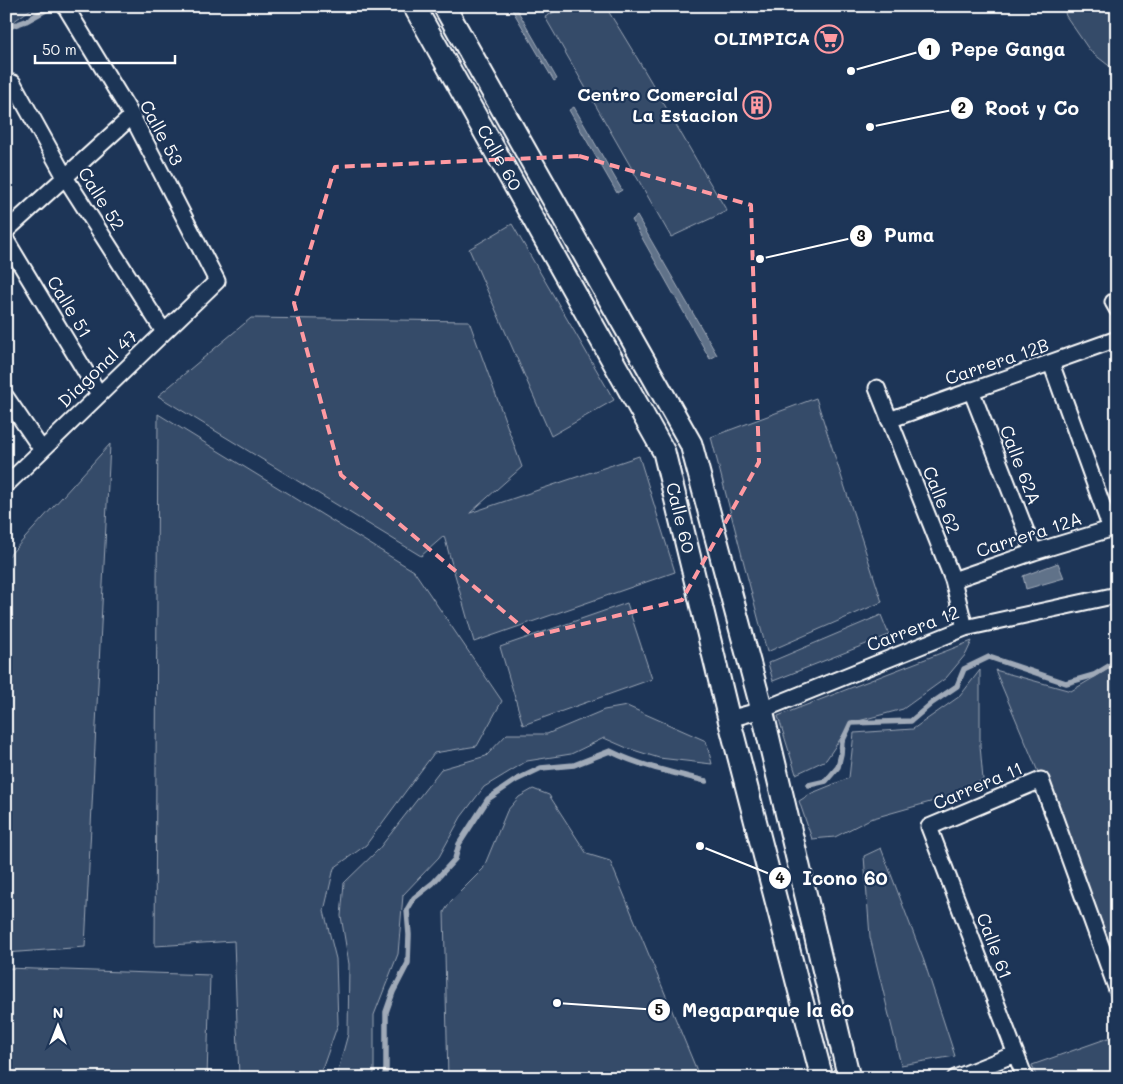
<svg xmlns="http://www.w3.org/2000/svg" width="1123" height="1084" font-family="Mali,sans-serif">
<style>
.green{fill:#364b69;stroke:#9aa5b4}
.water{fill:#617289;stroke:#a0aab8}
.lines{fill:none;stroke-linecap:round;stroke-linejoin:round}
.stream{stroke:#a0aab8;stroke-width:5.5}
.minor-casing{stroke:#fff;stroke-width:19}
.secondary-casing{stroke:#fff;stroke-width:25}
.minor{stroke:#1d3557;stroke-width:15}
.secondary{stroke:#1d3557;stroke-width:21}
.marked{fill:none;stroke:#ff9aa2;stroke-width:4;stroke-dasharray:10 6;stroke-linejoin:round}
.labels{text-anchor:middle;stroke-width:4.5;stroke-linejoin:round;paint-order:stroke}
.poi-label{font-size:18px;font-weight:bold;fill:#fff;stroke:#1d3557;text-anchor:end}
.street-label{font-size:18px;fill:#fff;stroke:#1d3557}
.leader{fill:none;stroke:#fff;stroke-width:2}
.callout-dot{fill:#fff;stroke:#1d3557;stroke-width:2}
.mark-label{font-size:15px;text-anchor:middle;font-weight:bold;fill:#111}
.callout-label{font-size:19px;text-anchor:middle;font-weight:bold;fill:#fff;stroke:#1d3557;stroke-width:4.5;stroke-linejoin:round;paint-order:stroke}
</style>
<rect width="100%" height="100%" fill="#1d3557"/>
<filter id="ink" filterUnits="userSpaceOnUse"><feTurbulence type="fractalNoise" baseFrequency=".02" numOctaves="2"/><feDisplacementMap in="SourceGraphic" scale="10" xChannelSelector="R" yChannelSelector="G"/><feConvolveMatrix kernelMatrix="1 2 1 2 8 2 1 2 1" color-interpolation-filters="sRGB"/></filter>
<g filter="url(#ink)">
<path class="green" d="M 6,6 L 35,6 L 6,27 Z
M 565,6 L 605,6 C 648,73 685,143 727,211 L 671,237 L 545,17 Z
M 1063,6 L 1117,6 L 1117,72 L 1090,51 L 1066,16 Z
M 512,224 L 614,400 L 551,436 L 469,249 Z
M 251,318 L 469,321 L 522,467 L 470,513 L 639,456 L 675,572 L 474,642 L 444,536 L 421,556 L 158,396 Z
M 816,398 L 882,602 L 767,652 L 711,437 Z
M 158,414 L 414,571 L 502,701 L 477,746 L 434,753 L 366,845 L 334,868 L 324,911 L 336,959 L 338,1024 L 319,1078 L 239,1078 L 234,941 L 155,946 Z
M 110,444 L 85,947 L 6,953 L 6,559 Z
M 627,603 L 652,679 L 523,725 L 500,647 Z
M 881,615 L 889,635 L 773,681 L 768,663 Z
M 972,641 L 966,654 L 946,678 L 903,709 L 851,723 L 826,760 L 796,774 L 778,716 Z
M 1117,664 L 1117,959 L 995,670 L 1071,691 Z
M 980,670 L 980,745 L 983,780 L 948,797 L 870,819 L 835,837 L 812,839 L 799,801 L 812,793 L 849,778 L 854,733 L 913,729 L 960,696 Z
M 627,706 L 706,741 L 712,764 L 659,758 L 627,748 L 604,738 L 571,754 L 527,761 L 484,787 L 461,817 L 439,857 L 403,895 L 398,954 L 374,1015 L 374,1073 L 372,1078 L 336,1078 L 348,1034 L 349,964 L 341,916 L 344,883 L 378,850 L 441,769 L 486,756 L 507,734 L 547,734 L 604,710 Z
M 533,789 L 549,795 L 587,854 L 610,861 L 700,1078 L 448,1078 L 444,912 L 451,901 L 483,869 L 507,811 L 519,797 Z
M 881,848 L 924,961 L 955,1056 L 901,1065 L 870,937 L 864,856 Z
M 6,968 L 210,975 L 207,1078 L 6,1078 Z
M 1114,1036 L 1117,1042 L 1117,1068 L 1092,1078 L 1037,1078 L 1032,1065 Z"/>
<path class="water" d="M 510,6 L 515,6 L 557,79 L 554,81 Z
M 574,107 L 622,190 L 617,193 L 569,110 Z
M 637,216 L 717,355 L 710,359 L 632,220 Z
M 1058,563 L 1064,578 L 1026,589 L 1023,576 Z"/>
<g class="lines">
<path class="stream" d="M 6,28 L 26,21 L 53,6
M 809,785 L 826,781 L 838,767 L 841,754 L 842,742 L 851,723 L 911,721 L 932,703 L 957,686 L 964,669 L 989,657 L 1066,683 L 1094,675 L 1117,661
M 384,1078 L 386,1069 L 386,1012 L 393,992 L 408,963 L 409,935 L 407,910 L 414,898 L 433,883 L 455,859 L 459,844 L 488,799 L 516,780 L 541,768 L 574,765 L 610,751 C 640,766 673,773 706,781"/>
<g class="minor-casing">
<path id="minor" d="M 13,83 L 65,177 L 164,332
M 6,231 L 132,116
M 6,240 L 99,394
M 1113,302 L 1117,309
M 1051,363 L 1111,529
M 877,388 L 953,580 L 965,628
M 971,390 L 1034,552
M 6,397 L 42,450
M 889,420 L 1117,339
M 6,485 L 217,281 L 132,116 L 65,6
M 953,580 L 1034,552 L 1117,527
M 729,719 L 762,710 L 965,628 L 1117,595
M 955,1078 L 1015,1054
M 1025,1078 L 929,827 L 1041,780 L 1117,990"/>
</g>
<g class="secondary-casing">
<g id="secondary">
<path id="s1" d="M 414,6 L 664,452 L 729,719 L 822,1078"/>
<path d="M 444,6 L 691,444 L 762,710 L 849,1078"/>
</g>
</g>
<use href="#minor" class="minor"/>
<use href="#secondary" class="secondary"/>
</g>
</g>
<path class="marked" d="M 579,156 L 751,205 L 759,462 L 682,600 L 533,636 L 341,475 L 294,303 L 335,167 Z"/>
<defs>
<g id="supermarket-ring" transform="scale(1.4375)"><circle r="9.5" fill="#1d3557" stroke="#ff9aa2" stroke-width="1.5"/><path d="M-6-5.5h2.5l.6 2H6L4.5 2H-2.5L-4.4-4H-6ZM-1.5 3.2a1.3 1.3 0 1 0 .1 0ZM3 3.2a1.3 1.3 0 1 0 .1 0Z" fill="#ff9aa2"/></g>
<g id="building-ring" transform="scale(1.4375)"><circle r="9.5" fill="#1d3557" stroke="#ff9aa2" stroke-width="1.5"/><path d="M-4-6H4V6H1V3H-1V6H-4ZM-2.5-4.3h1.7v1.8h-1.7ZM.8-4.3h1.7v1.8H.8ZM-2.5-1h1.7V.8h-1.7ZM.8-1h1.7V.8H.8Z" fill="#ff9aa2"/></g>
</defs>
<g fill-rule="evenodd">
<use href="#supermarket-ring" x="829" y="39"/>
<use href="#building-ring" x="757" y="105"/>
</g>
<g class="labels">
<g class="poi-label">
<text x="810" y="45">OLIMPICA</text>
<text x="738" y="101">Centro Comercial<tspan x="738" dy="21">La Estacion</tspan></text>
</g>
<g class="street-label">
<text transform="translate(161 133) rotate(62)" y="6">Calle 53</text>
<text dy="6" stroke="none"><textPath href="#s1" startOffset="174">Calle 60</textPath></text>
<text transform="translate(101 199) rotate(58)" y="6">Calle 52</text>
<text transform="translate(69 307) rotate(59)" y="6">Calle 51</text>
<text transform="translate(997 362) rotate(-19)" y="6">Carrera 12B</text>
<text transform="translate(98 369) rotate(-44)" y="6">Diagonal 47</text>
<text transform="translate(1020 465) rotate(69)" y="6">Calle 62A</text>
<text transform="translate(941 500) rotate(68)" y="6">Calle 62</text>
<text dy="6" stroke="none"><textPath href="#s1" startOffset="579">Calle 60</textPath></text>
<text transform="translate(1029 535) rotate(-18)" y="6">Carrera 12A</text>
<text transform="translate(913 629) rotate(-21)" y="6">Carrera 12</text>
<text transform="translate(978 786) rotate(-23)" y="6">Carrera 11</text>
<text transform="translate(994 946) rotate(69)" y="6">Calle 61</text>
</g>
</g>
<path class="leader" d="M851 71L929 49M870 127L962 108M760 259L861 236M700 846L780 878M557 1003L659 1010"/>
<g class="callout-dot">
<circle cx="851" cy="71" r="5"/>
<circle cx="870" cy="127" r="5"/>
<circle cx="760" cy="259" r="5"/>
<circle cx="700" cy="846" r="5"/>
<circle cx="557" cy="1003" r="5"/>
<circle cx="929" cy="49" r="12"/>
<circle cx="962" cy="108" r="12"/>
<circle cx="861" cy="236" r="12"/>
<circle cx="780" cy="878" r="12"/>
<circle cx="659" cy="1010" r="12"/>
</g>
<g class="mark-label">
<text x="929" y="55">1</text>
<text x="962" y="113">2</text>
<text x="861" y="241">3</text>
<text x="780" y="883">4</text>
<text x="659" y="1015">5</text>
</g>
<g class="callout-label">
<text x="1008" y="56">Pepe Ganga</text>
<text x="1032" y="115">Root y Co</text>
<text x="909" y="242">Puma</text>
<text x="845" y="885">Icono 60</text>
<text x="768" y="1017">Megaparque la 60</text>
</g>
<rect width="1123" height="1084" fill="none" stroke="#1d3557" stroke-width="25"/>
<rect x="12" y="12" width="1098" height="1059" fill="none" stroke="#fff" stroke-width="2" filter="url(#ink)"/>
<g transform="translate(58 1026)" stroke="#1d3557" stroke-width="4" paint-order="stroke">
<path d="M0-4L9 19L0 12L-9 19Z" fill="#ffffff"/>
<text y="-8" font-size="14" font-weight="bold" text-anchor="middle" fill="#ffffff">N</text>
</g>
<path d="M35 55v8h140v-8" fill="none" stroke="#ffffff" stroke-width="2.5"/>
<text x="42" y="55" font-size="15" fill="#ffffff" stroke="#1d3557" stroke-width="4" paint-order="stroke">50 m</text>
</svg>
